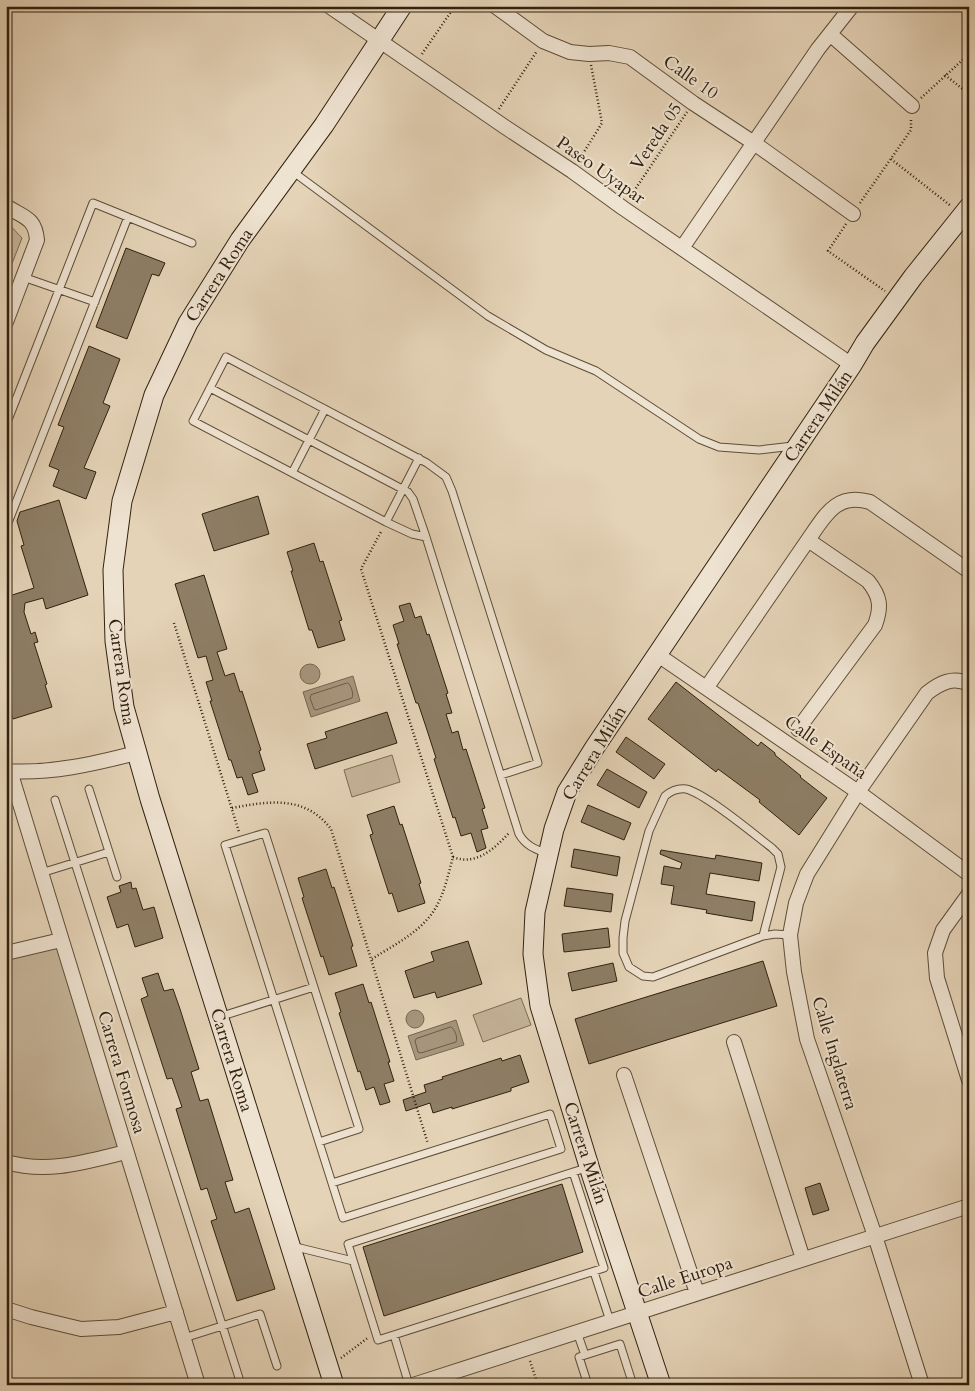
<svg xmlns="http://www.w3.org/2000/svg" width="975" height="1391" font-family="Cardo,serif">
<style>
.green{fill:#c6b59a;stroke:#7b6b54}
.water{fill:#a7967e;stroke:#776751}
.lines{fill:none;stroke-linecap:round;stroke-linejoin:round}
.shore{stroke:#6c5c46;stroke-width:1}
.building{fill:#8e7e66;stroke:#30210e}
.lane-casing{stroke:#5d4e38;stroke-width:9}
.street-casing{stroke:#5d4e38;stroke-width:16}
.secondary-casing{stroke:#30210e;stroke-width:21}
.path{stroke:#30210e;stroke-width:2.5;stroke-dasharray:1 2.5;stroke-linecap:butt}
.lane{stroke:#eee2d0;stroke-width:7}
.street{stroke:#eee2d0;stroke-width:14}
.secondary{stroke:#eee2d0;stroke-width:19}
.labels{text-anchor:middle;stroke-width:4;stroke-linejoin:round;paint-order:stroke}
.street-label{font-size:18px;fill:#30210e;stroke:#eee2d0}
</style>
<rect width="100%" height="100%" fill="#e5d3b7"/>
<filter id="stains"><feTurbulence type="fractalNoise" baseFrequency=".004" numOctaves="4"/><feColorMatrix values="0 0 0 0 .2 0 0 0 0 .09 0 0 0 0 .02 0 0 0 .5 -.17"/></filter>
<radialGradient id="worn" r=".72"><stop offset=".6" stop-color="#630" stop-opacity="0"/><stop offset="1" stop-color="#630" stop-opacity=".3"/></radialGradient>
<path class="green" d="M 6,221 L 22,238 L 6,279 Z
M 392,755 L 400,782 L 352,797 L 344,770 Z
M 60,943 L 123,1151 L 48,1166 L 6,1159 L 6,956 Z
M 521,998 L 531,1025 L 483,1042 L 473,1015 Z"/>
<path class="water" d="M300 674a10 10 0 1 1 20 0a10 10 0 1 1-20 0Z
M 353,676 L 360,701 L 311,717 L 303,692 Z
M406 1019a9 9 0 1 1 18 0a9 9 0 1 1-18 0Z
M 456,1020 L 464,1045 L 416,1060 L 408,1036 Z"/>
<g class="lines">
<path class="shore" d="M 348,683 C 351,685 354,694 352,698 L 316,710 L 314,709 L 310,698 L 311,695 Z
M 451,1027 C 455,1029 458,1038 456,1042 L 421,1053 L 418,1052 L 415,1041 L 416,1039 Z"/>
</g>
<path class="building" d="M 126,248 L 165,263 L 159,276 L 152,274 L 127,339 L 96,327 Z
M 89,346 L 120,359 L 103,403 L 110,406 L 84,468 L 96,472 L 86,499 L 53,486 L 59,470 L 49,466 L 64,427 L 58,425 Z
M 258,496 L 269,534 L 214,551 L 202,514 Z
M 59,500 L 88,595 L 46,609 L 43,598 L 25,603 L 24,612 L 31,634 L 35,632 L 38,642 L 34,643 L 47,684 L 45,685 L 52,707 L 13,719 L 6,696 L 6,616 L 11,615 L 6,597 L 34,588 L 21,546 L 24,545 L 17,521 L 20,512 Z
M 314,543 L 320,562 L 323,561 L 342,620 L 339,621 L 345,640 L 318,648 L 312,630 L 309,630 L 291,571 L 293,571 L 287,552 Z
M 204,575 L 227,649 L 217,652 L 225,676 L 234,673 L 240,692 L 242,691 L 261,750 L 259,751 L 265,770 L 252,774 L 258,792 L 248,795 L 242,777 L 237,778 L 231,760 L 229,760 L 210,701 L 212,701 L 206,682 L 213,680 L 206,656 L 198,658 L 175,584 Z
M 410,603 L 415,618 L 421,616 L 427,635 L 429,634 L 448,693 L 446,694 L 452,713 L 446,714 L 452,733 L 458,731 L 463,750 L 466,749 L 485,808 L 482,809 L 488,828 L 481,830 L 486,848 L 477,852 L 471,833 L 461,836 L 455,817 L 453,818 L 434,759 L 436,758 L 427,730 L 418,703 L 416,703 L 397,644 L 399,644 L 393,625 L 404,621 L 399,606 Z
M 676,682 L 758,746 L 761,742 L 775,753 L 775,755 L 801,776 L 800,777 L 827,798 L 799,835 L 759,802 L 760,800 L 718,769 L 716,772 L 648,719 Z
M 387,712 L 397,743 L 315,769 L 307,744 L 327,738 L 325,732 Z
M 626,737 L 665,764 L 654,779 L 616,752 Z
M 607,769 L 647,792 L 639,808 L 597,785 Z
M 588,805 L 631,823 L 624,840 L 581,822 Z
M 394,806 L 400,825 L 402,824 L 421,883 L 419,884 L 425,903 L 398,912 L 392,893 L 389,894 L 370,835 L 373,834 L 367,815 Z
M 574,849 L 620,857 L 617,876 L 571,867 Z
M 661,850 L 715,859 L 716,855 L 762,863 L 759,881 L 710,873 L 706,894 L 755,902 L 752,921 L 706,913 L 707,910 L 671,904 L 674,886 L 661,884 L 664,866 L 680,869 L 682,863 L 660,854 Z
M 326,869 L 332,888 L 334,887 L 353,946 L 351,947 L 357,966 L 329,975 L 323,956 L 321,957 L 302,898 L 304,897 L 298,878 Z
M 131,882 L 132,889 L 136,888 L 143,910 L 154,907 L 163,938 L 135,947 L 128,924 L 117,928 L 107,897 L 121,892 L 119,886 Z
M 567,888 L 613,894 L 611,912 L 564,906 Z
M 608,928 L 610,947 L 564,952 L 562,934 Z
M 468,941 L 482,984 L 437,998 L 435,992 L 414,998 L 405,971 L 434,961 L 431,952 Z
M 763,961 L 777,1006 L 589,1064 L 575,1019 Z
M 613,963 L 617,981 L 572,991 L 568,973 Z
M 158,973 L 164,991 L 173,989 L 180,1009 L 199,1069 L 191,1072 L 200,1101 L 208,1099 L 233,1180 L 225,1182 L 235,1213 L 249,1208 L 275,1289 L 237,1301 L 211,1221 L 217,1219 L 207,1188 L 201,1190 L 176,1109 L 182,1107 L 172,1078 L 167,1079 L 141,999 L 148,996 L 142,978 Z
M 363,984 L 369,1003 L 371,1002 L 390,1062 L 388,1062 L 394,1081 L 384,1084 L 390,1102 L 380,1105 L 374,1087 L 366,1090 L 360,1071 L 358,1072 L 339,1013 L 341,1012 L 335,993 Z
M 520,1055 L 529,1082 L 511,1088 L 511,1091 L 452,1109 L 452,1107 L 433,1113 L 430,1103 L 406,1111 L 403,1100 L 426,1092 L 424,1085 L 443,1079 L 442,1077 L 501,1058 L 502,1061 Z
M 820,1183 L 829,1210 L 813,1215 L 805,1188 Z
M 562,1184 L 583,1252 L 384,1316 L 363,1247 Z"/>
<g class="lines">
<g class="lane-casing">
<path id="lane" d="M 292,171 L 488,316 L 546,350 L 596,371 L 699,439 L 719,447 L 759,450 L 793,446
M 23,277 L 95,302
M 210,388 L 408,492 L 413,499 L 426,537 L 519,834 C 526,846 535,849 548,854
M 6,425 L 93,203 L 192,243
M 292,473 L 325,409
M 386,522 L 419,458
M 6,528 L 128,217
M 426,537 L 412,534 L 386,522 L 193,421 L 226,357 L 427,463 L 446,477 L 452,491 L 538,763 L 501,775
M 89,789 L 117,877
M 55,800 L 239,1378
M 41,873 L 109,852
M 763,936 L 781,867 L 778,854 L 772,848 C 755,835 705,793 686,789 C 678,788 671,791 665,796 L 649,831 L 625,921 L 623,938 L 623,953 L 629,967 L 643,976 L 653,977 L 763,936 L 775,934 L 790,935
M 219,1017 L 314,987
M 319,1142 L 359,1129 L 265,833 L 225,845 L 343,1218 L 561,1149 L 550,1114 L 332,1183
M 573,1172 L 604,1268 L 378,1340 L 348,1244 L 589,1167
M 292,1246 L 353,1261
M 594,1272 L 610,1321
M 577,1332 L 585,1355
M 394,1335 L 409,1385
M 184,1338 L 260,1314 L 277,1366
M 588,1385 L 579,1357 L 620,1344 L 633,1385"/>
</g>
<g class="street-casing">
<path id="street" d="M 329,6 L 505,127 L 572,171 L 623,208 L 852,365
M 495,6 L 543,41 L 570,52 L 589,54 L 609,53 L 630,57 L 693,103 L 754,143 L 853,214
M 830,34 L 912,106
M 6,206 C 24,218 35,217 37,240 L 6,322
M 682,248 L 818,49 L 852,6
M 658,655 L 858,792 L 969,874
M 707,687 L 808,540 C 825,516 836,492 870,502 L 969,571
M 798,729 L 875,625 C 882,606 880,596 868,581 L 808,540
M 6,771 C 50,774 94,764 136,753
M 10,771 L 198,1385
M 969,894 L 943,930 L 935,953 L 937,978 L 969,1080
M 6,953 L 61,940
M 734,1042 L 803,1259
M 624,1075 L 697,1293
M 6,1162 C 48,1174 85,1162 126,1152
M 6,1309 L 31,1317 L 81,1329 L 119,1327 L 176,1312
M 413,1385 L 969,1206
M 922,1385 L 875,1236 L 807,1039 L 794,972 L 790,935 L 796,903 L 807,874 L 858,792 L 927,693 C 940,683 953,676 969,684"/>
</g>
<g class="secondary-casing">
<path id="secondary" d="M 334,1385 L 150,799 L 124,707 L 115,641 L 113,570 L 122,501 L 154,395 L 188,323 L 240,240 L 324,125 L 402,6
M 661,1385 L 592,1176 L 540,1006 L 533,954 L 535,912 L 554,829 L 567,792 L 595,747 L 852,365 L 865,343 L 913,277 L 969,207"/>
</g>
<path class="path" d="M 422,54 L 455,6
M 945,75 L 969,94
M 921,98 L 969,54
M 499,109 L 537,51
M 891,159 L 951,206
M 579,160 L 602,123 L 591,65
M 630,197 L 687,112
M 860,203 L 911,130 L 911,119
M 846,224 L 828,251 L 885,291
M 174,623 L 239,832
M 232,808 C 269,801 305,795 331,829 L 428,1144
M 453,857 C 476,866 494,849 509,833
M 372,959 C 392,946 419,933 433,912 C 444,896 448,875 453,857 L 361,569 L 382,530
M 341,1358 L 369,1337
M 530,1361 L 538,1385"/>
<use href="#lane" class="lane"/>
<use href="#street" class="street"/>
<use href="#secondary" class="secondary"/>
</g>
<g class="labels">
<g class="street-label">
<text transform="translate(691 77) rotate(35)" y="6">Calle 10</text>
<text transform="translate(656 136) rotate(-56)" y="6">Vereda 05</text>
<text transform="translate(601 170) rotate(35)" y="6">Paseo Uyapar</text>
<text transform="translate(219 275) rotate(-57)" y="6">Carrera Roma</text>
<text transform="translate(818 416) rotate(-56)" y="6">Carrera Milán</text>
<text transform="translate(122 672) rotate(82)" y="6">Carrera Roma</text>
<text transform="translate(826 747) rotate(35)" y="6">Calle España</text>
<text transform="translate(594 753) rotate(-59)" y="6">Carrera Milán</text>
<text transform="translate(835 1053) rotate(73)" y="6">Calle Inglaterra</text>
<text transform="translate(232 1060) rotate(73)" y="6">Carrera Roma</text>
<text transform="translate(122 1072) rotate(73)" y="6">Carrera Formosa</text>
<text transform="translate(586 1153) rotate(72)" y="6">Carrera Milán</text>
<text transform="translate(685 1277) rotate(-18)" y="6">Calle Europa</text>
</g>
</g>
<rect width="975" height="1391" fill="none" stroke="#e5d3b7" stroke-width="25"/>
<rect x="8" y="8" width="960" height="1376" fill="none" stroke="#30210e" stroke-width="2.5"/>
<rect x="12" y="12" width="950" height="1366" fill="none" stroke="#30210e"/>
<rect width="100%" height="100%" filter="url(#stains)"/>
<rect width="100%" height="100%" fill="url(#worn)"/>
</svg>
